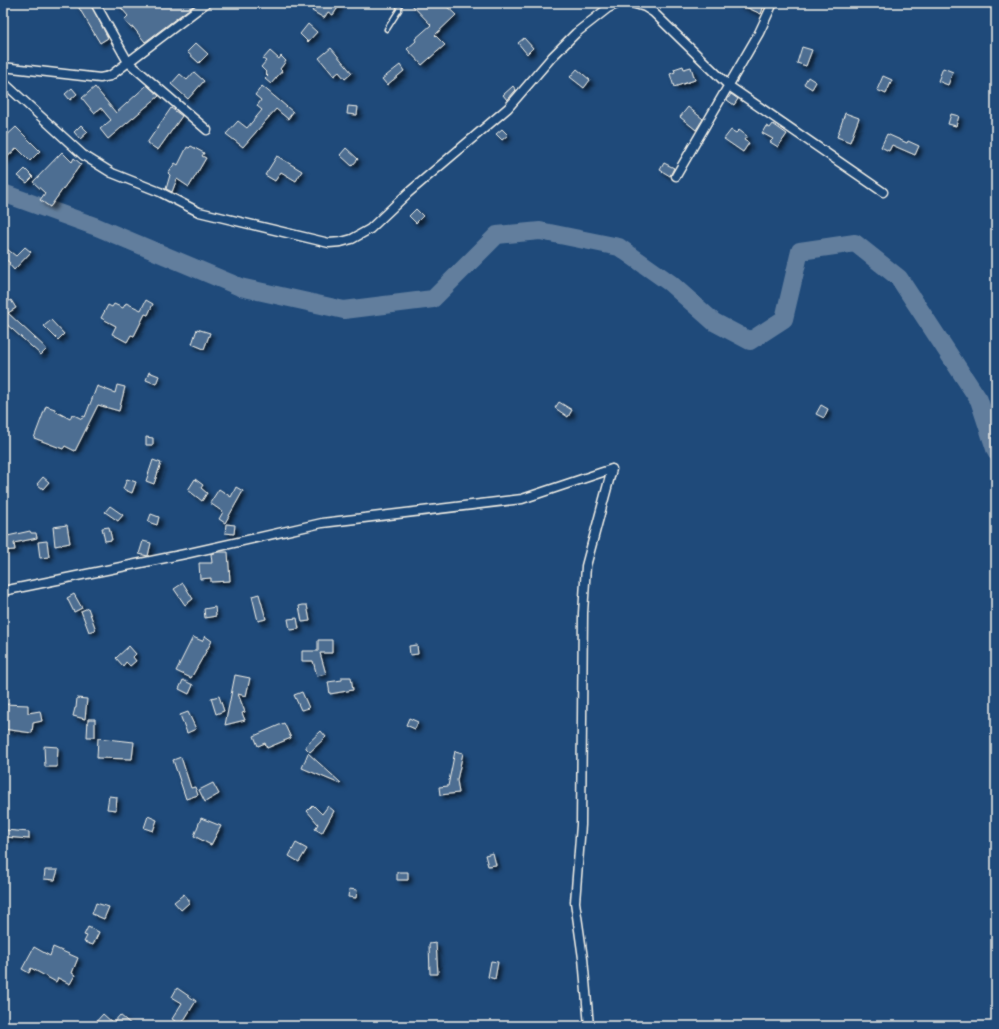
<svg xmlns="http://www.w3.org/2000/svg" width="999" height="1029" font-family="Itim,sans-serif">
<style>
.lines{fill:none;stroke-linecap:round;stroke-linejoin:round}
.river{stroke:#627e9d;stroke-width:18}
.building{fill:#4d6e92;stroke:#f4f1e8;filter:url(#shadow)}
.service-casing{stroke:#f4f1e8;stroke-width:7}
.minor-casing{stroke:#f4f1e8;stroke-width:11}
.service{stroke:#1f4a7a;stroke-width:4}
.minor{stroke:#1f4a7a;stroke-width:8}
</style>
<defs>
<filter id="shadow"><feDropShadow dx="3.5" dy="3.5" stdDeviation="2" flood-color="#0009"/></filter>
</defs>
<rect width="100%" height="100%" fill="#1f4a7a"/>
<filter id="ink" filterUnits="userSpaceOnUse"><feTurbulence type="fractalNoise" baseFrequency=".025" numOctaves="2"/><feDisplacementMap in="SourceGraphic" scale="8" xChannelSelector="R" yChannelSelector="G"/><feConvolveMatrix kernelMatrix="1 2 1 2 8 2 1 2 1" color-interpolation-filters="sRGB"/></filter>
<g filter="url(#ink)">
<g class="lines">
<path class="river" d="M 3,193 L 97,227 L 240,287 L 344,310 L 433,299 L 497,235 L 540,231 L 619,247 L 670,283 L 714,322 L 750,341 L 784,319 L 800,251 L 855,243 L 899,278 L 979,400 L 996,452"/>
</g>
<path class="building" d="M 76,3 L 90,3 L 108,38 L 100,43 Z
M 117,3 L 197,3 L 145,42 L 133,27 L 131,28 L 124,20 L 128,16 Z
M 316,3 L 341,3 L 333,15 L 328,12 L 324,18 L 312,11 Z
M 410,3 L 443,3 L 456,15 L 435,35 L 445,45 L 422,65 L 407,49 L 416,41 L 415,39 L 431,25 Z
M 737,3 L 760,3 L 764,5 L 761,14 Z
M 308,24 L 317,32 L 308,42 L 300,34 Z
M 524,38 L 533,48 L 527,54 L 518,43 Z
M 196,43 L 208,54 L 199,63 L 187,52 Z
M 802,47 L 812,50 L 806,66 L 797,63 Z
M 331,48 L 352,73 L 345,79 L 339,72 L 334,76 L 319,58 Z
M 270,51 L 279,59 L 281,56 L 286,61 L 280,69 L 282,71 L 271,84 L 265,79 L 268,76 L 266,74 L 267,73 L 261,67 L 266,61 L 263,59 Z
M 400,65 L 404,71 L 387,85 L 382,79 Z
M 683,66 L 684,69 L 691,67 L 695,80 L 674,87 L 670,74 L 675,72 L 674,69 Z
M 943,68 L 953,72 L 948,85 L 938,81 Z
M 577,69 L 590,80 L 584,88 L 570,77 Z
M 194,72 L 204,81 L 188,99 L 171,84 L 180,74 L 187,80 Z
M 883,76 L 892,80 L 886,94 L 877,90 Z
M 808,77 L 816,82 L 812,89 L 804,84 Z
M 147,85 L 159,96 L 108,139 L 100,129 L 111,120 L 101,108 L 94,113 L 82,98 L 95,87 L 116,113 Z
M 262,86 L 293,112 L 288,119 L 276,109 L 243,147 L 226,134 L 238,121 L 247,128 L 262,110 L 257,106 L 261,100 L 255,95 Z
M 513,86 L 516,90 L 507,100 L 503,95 Z
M 72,88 L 77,94 L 70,100 L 65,94 Z
M 731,94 L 738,99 L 734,105 L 727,100 Z
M 348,106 L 358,107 L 357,115 L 347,114 Z
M 688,107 L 703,119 L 696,130 L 680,117 Z
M 171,108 L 182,116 L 158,150 L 147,143 Z
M 845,113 L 859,118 L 850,142 L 837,137 Z
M 951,114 L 959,116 L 956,126 L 948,124 Z
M 773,124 L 787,134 L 778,147 L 770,142 L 773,139 L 762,133 L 766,126 L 770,128 Z
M 81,125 L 88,132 L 80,139 L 74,132 Z
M 16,127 L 40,151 L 30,161 L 17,148 L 3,161 L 3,139 Z
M 502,129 L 508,135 L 502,140 L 496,134 Z
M 731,130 L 736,133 L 739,130 L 747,136 L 744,140 L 749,143 L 743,152 L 724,139 Z
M 887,134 L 907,143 L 908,141 L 919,146 L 915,155 L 892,145 L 889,151 L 881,147 Z
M 191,146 L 204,153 L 202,156 L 206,158 L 189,187 L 177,179 L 172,192 L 166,189 L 170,175 L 168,173 L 175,163 L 178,165 L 187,147 L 189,148 Z
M 346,148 L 358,159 L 352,166 L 340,155 Z
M 62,152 L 72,162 L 74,158 L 81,164 L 50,207 L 40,200 L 45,193 L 33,182 Z
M 277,156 L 302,171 L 296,181 L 281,172 L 275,181 L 265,175 Z
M 664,163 L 674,168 L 670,176 L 660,170 Z
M 25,169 L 33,177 L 27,183 L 18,176 Z
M 416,209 L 423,216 L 416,223 L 409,216 Z
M 3,246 L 16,256 L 25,247 L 31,252 L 14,270 L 9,264 L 10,263 L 3,257 Z
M 3,296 L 9,301 L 11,300 L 16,308 L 8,313 L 47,349 L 41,355 L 3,321 Z
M 146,300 L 153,304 L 148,315 L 145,314 L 134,336 L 131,335 L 127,342 L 112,334 L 116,326 L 101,318 L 108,305 L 112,307 L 114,304 L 123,308 L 126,303 L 141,310 Z
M 51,320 L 64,334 L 58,340 L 44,326 Z
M 197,329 L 210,333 L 204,349 L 192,344 Z
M 149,372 L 159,376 L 156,384 L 146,380 Z
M 117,385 L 125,387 L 119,411 L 98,405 L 75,451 L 65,446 L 63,449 L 34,438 L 46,406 L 55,409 L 55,411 L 70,419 L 72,414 L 82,419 L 83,416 L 85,417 L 97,386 L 115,393 Z
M 559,402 L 572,410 L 568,417 L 555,408 Z
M 821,405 L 828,409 L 824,418 L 816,414 Z
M 146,437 L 153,438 L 153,445 L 146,445 Z
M 153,460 L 161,463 L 154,484 L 146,481 Z
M 43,477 L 49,482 L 43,489 L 37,484 Z
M 127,479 L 136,482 L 132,493 L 123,489 Z
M 195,479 L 203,485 L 201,488 L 207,493 L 202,501 L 188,490 Z
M 236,487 L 243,491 L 225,523 L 219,519 L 223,512 L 210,503 L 219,489 L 231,497 Z
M 110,506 L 123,515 L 118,521 L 105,512 Z
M 151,514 L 159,517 L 157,525 L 148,522 Z
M 226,524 L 235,525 L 234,534 L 225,533 Z
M 67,525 L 70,543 L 55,546 L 53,527 Z
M 109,527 L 112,540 L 105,541 L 102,528 Z
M 30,531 L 31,533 L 36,533 L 37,538 L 14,543 L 15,550 L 3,551 L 3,537 Z
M 47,541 L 49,557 L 40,558 L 38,542 Z
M 143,541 L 151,543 L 148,556 L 139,554 Z
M 218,552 L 228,552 L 230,581 L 211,582 L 211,578 L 200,579 L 199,563 L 212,563 L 211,554 Z
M 183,583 L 193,599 L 185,605 L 174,589 Z
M 74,594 L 82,608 L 74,612 L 67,598 Z
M 259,594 L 266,619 L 258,621 L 252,596 Z
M 303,605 L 307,605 L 310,621 L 302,622 L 299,606 Z
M 215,607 L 216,616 L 205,618 L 204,609 Z
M 88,608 L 96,630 L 89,632 L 81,611 Z
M 297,618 L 299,629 L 290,630 L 288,619 Z
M 205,636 L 212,641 L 191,678 L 176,671 L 193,637 L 202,641 Z
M 318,640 L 332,640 L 332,653 L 320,653 L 326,674 L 317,676 L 313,661 L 302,661 L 302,651 L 318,651 Z
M 417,645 L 418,654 L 410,655 L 409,646 Z
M 129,646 L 136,654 L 133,657 L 136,661 L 130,666 L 126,662 L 123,666 L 116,658 Z
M 235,675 L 250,678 L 246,696 L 238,694 L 245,712 L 242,713 L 245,720 L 225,725 Z
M 342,677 L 351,677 L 353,690 L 330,694 L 328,682 L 342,680 Z
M 183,680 L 193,685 L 189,694 L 179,689 Z
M 302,692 L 309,708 L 301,710 L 294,695 Z
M 219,696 L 224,711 L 216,714 L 211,698 Z
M 77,698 L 87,699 L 85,719 L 73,716 L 75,708 L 76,708 Z
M 3,704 L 28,705 L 28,713 L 40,711 L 42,721 L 33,723 L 32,733 L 3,729 Z
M 188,712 L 196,729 L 187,733 L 180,715 Z
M 409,718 L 418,722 L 415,729 L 406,725 Z
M 88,719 L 95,719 L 95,737 L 87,737 Z
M 284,723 L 291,738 L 267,748 L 265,743 L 258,746 L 254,736 Z
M 321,731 L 326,737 L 310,752 L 306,748 L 306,745 Z
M 98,738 L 134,742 L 132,759 L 97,758 Z
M 44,746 L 58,747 L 57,767 L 45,767 Z
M 455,751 L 463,753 L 457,780 L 459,793 L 440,795 L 439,787 L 448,786 Z
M 308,753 L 341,783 L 340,784 L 302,768 Z
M 181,757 L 191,788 L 195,787 L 198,795 L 186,799 L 173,760 Z
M 213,783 L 219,794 L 205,802 L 199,790 Z
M 109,796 L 117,797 L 116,810 L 107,809 Z
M 313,805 L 322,814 L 328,806 L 334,811 L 322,833 L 315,829 L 318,824 L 307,811 Z
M 148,816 L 157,820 L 153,831 L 144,828 Z
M 201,818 L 221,826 L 211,845 L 194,836 Z
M 5,830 L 29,832 L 29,839 L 5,837 Z
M 296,843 L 307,849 L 299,862 L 289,856 Z
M 493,853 L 496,865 L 488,866 L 485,855 Z
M 45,870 L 58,870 L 55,880 L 44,879 Z
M 397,872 L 408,872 L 408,880 L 397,880 Z
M 349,889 L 357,890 L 356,898 L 348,897 Z
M 184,894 L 189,900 L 189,903 L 181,910 L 174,902 Z
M 96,903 L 109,907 L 104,919 L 92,914 Z
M 88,927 L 99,932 L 93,945 L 84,942 L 87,936 L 84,935 Z
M 436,943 L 438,974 L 430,974 L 429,944 Z
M 34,947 L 50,956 L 53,947 L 78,958 L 72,973 L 75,975 L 70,984 L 58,978 L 56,982 L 31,968 L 29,973 L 22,969 Z
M 491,961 L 498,962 L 495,979 L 488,977 Z
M 177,988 L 196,1001 L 181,1025 L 172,1019 L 182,1003 L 172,997 Z
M 103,1014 L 113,1023 L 120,1015 L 133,1026 L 92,1026 Z"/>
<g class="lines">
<g class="service-casing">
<path id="service" d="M 387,29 L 399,10 L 400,3"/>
</g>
<g class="minor-casing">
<path id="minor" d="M 95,3 L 128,62 L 207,130
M 632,3 L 645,7 L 653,12 L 729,86 L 883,192
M 995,3 L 996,5
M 3,67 L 100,78 L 110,76 L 206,3
M 3,82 L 83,155 L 112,173 L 160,192 L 199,212 L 329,243 L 341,242 L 352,239 L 370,229 L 408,193 L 508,108 L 552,57 L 576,33 L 608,8 L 619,3
M 676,176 L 759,33 L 773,3
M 3,591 L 185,554 L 322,523 L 522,499 L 612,469
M 589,1026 L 583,958 L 575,902 L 581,825 L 583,613 L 586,566 L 612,469"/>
</g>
<use href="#service" class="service"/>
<use href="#minor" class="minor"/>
</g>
</g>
<rect width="999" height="1029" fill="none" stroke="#1f4a7a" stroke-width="16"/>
<rect x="8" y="8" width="983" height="1013" fill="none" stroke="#f4f1e8" stroke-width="1.5" filter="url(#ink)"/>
</svg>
